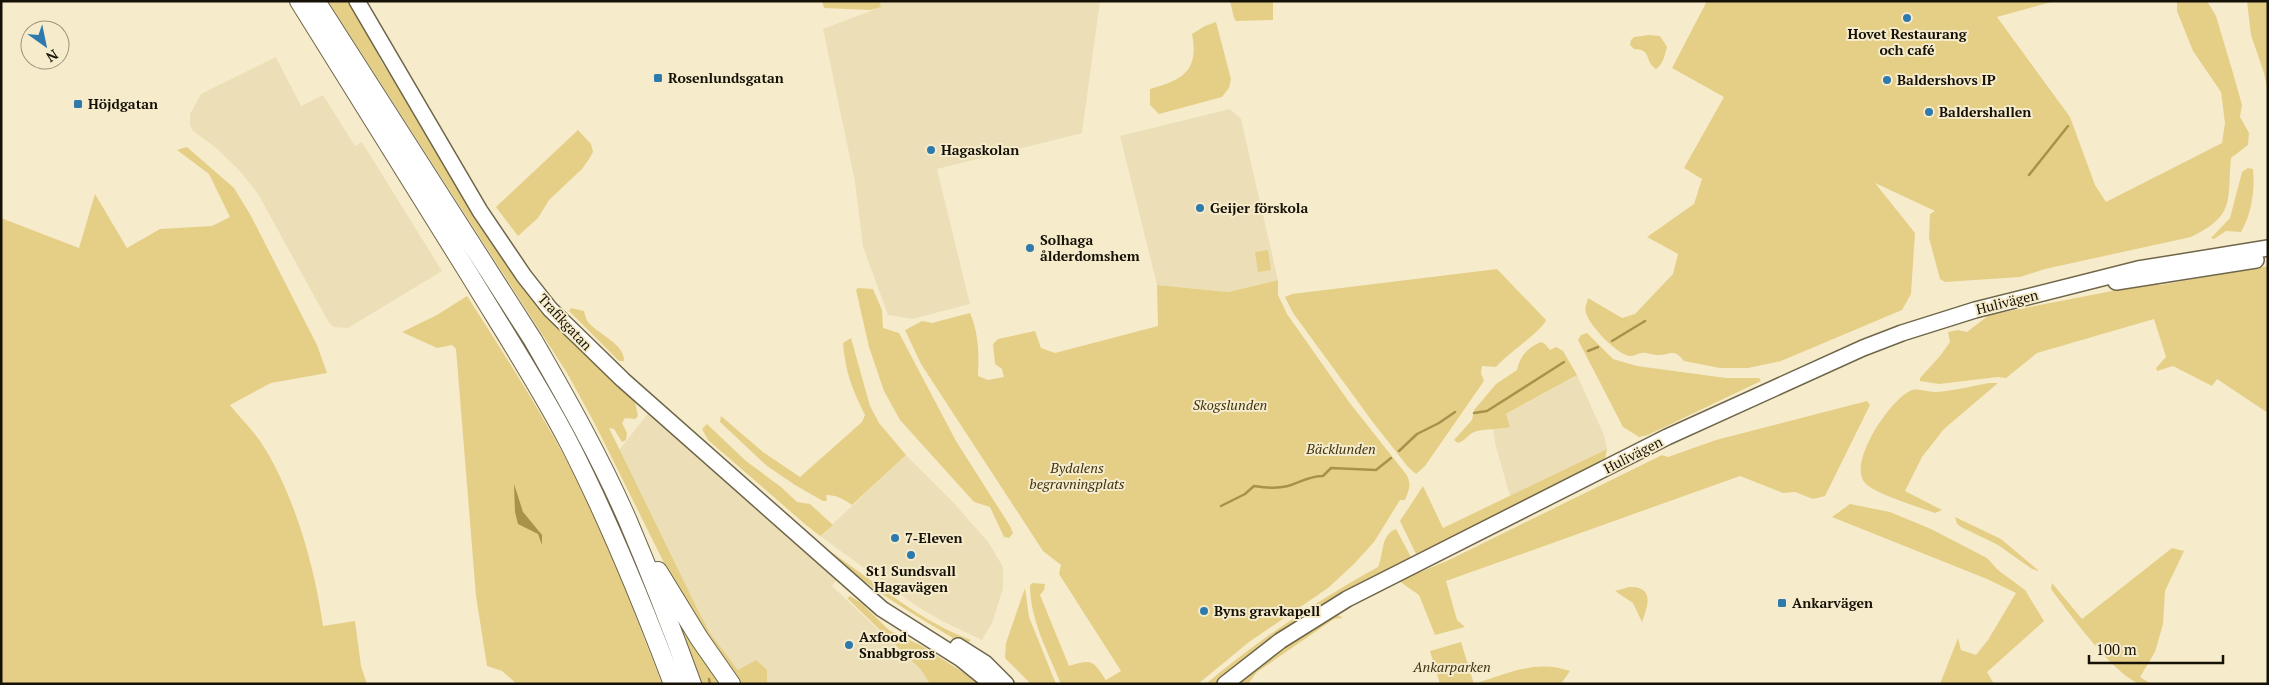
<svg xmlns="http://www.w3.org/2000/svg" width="2269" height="685" font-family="'PT Serif',serif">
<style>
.built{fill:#ecdfb8}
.green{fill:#e5cf87}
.water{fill:#a89148}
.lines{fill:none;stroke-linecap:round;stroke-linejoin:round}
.stream{stroke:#a89148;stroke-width:2.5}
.major-casing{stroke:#6f6649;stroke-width:18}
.highway-casing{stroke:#6f6649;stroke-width:20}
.major{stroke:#fff;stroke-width:15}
.highway{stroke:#fff;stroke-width:18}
.poi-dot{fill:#2f7aad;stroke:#f6eccc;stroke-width:2}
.labels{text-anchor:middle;stroke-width:4;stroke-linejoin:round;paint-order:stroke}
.poi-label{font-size:14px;font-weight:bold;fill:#151106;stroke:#f6eccc;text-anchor:start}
.street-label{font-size:14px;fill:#151106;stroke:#f6eccc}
.park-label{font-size:14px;font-style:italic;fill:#3d3312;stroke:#f6eccc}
</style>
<rect width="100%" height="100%" fill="#f6eccc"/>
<path class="built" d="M 880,1 L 1100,1 L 1082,133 L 937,169 L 970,304 L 912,319 L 888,315 L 863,247 L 855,182 L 823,29 L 881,7 Z
M 276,57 L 301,106 L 323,95 L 355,146 L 362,142 L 442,271 L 348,328 L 334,327 L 329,323 L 258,194 L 239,170 L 215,147 L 193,131 L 190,125 L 190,114 L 201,94 Z
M 1230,109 L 1241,119 L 1278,280 L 1228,292 L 1157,285 L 1120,136 Z
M 1577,375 L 1604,435 L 1607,449 L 1510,496 L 1495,443 L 1493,428 L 1503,429 L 1508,420 L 1505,415 Z
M 650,411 L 837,579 L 832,586 L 907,657 L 921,670 L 930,684 L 767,684 L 767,670 L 738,670 L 710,633 L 697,608 L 619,450 Z
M 906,455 L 952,501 L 989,543 L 1003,567 L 1003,589 L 992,623 L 982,640 L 944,622 L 918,607 L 820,536 Z"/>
<path class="green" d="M 328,1 L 349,1 L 370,37 L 382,63 L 410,101 L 547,315 L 635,402 L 638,416 L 635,419 L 625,418 L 622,423 L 627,433 L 626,440 L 622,442 L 614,429 L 609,428 L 697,608 L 710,633 L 738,670 L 756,660 L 767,670 L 767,684 L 737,684 L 675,585 L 596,426 L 567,373 Z
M 822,1 L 880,1 L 881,7 L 871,10 L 824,8 Z
M 1230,1 L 1273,1 L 1273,20 L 1236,21 L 1234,18 Z
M 1707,1 L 2055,1 L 1997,17 L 2070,117 L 2095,185 L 2106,202 L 2222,143 L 2225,123 L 2221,92 L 2193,51 L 2177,11 L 2177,1 L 2207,1 L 2216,16 L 2233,73 L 2242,105 L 2240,117 L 2249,133 L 2248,145 L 2231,158 C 2227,201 2236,215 2191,237 L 2045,269 L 2020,277 L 1945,282 L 1940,279 L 1929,238 L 1930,214 L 1935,211 L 1875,183 L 1915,233 L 1911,294 L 1902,310 L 1781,361 L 1748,368 L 1720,368 L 1684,361 C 1673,347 1670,356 1656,355 C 1651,355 1646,352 1641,353 C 1637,354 1633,356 1630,356 C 1617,355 1589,325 1586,313 C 1584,308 1587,303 1588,298 L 1622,318 L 1635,314 L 1673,274 L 1678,254 L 1647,237 L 1694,204 L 1702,179 L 1684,168 L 1724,97 L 1672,68 Z
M 2247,1 L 2268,1 L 2268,93 L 2264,73 L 2251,35 Z
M 1216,22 L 1231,79 L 1229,88 L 1222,97 L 1159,114 L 1150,105 L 1150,89 C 1183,80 1199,71 1192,34 L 1205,26 Z
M 1649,35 L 1660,36 L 1667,47 C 1665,54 1663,65 1656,69 C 1644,61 1652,49 1634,49 L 1630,45 L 1631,40 L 1634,37 Z
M 578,130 L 591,144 L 593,152 L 589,159 L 582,169 L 549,200 L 538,218 L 518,236 L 496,207 Z
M 187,147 L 234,188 L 251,216 L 317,345 L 327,373 L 271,383 L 230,405 C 241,419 255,432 264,447 C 295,497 315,568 323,626 L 355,621 L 361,666 L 367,684 L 1,684 L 1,218 L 79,248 L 95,194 L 127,248 L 160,229 L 212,226 L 230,217 L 209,174 L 177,150 Z
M 2248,168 L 2253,169 C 2255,190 2252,213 2241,232 L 2226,231 L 2214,239 L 2211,238 L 2230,218 L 2242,172 Z
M 1268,250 L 1271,270 L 1258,272 L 1255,252 Z
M 2268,266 L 2268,413 L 2217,379 L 2212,386 L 2173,366 L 2157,371 L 2156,368 L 2166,357 L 2154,319 L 2037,353 L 2006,378 L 1998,377 L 1939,384 L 1920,381 L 1920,378 L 1940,356 L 1950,342 L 1948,332 L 1958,330 L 1967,332 L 1989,315 L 2148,284 L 2160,285 Z
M 1497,269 L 1546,320 C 1542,331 1507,354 1496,367 L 1482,366 L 1481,373 L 1484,381 L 1425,466 L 1416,474 L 1408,467 L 1372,421 L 1293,313 L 1285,297 L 1292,294 Z
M 1278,280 L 1278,295 L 1287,314 L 1349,402 L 1406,474 C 1412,484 1409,490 1405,500 L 1400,500 L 1374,542 L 1354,564 L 1328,588 L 1249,642 L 1198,684 L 1061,684 C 1048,652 1030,620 1030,585 L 1033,583 L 1045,584 L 1044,590 L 1040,595 L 1069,666 C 1093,659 1092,660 1106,680 L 1121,671 L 1059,574 L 1061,565 L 1043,551 L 921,364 L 905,330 L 922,321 L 932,323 L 970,313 C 979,334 979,355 978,376 L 988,380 L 1004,377 L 1002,369 L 995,364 L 993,344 L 998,339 L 1035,331 L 1041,348 L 1055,353 L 1158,326 L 1157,285 L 1228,292 Z
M 858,288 L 873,289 L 882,310 L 883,328 L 899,333 L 956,441 L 1010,526 L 1013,533 L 1009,538 L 1004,537 L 990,507 L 974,502 L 900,420 L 884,391 L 869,347 L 856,290 Z
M 467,296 C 510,363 553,430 588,502 C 616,561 638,623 662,684 L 517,684 L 502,671 L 487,666 L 476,596 L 456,349 L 452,345 L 437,348 L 402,332 L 437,315 Z
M 571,308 L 584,311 C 585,315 586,320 589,323 C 598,334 625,344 624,361 L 619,361 L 569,311 Z
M 1587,333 L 1613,359 L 1637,366 L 1726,378 L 1759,378 L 1761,381 L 1648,435 L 1639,437 L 1623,427 L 1578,340 L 1581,335 Z
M 851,338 L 870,406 L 879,423 L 906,455 L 852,505 C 843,499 837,495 826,495 L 827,501 L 823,501 L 795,485 L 767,466 L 720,422 L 721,416 L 763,452 L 800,477 L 862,422 L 865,415 C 852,389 845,371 843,343 Z
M 1541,342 L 1545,344 L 1550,350 L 1556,347 L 1563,351 L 1577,375 L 1506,414 L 1510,427 C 1498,430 1486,428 1474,432 C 1468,435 1466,440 1458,443 L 1454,440 L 1472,420 L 1474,410 L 1496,384 L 1517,370 C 1520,356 1527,348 1541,342 Z
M 1989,383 L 1998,383 L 1944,429 L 1922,457 L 1905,491 L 1942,510 L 1935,513 C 1919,507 1875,494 1865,483 C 1847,463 1890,400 1910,391 C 1918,387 1928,393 1936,392 C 1954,391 1971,386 1989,383 Z
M 1867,401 L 1870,405 L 1825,496 L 1813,499 L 1795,492 L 1783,493 L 1740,476 L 1446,581 L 1457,620 L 1465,627 L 1435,635 L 1419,595 L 1399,581 L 1449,560 L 1662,455 L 1668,457 L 1716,440 Z
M 707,424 L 746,461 L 781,487 L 797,502 L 810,504 L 833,525 L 820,536 L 806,525 L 708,440 L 702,429 Z
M 1607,449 L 1605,459 L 1599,465 L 1416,554 L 1400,521 L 1423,486 L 1443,528 Z
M 1850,504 L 1890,512 L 1931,529 L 1987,558 L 1998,570 L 2025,590 L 2044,621 L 1987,672 L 1994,684 L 1940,684 L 1958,638 L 1961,650 L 1976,655 L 1988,640 L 2016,593 L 1987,579 L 1832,517 Z
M 1955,517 L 2001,539 L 2039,571 L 2032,569 L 1998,545 L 1961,527 L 1957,524 Z
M 1396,529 L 1411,557 C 1338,593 1278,631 1216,684 L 1206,684 C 1259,639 1317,601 1378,567 C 1384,555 1380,535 1396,529 Z
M 2172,548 L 2184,551 L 2165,591 L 2163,624 L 2155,652 L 2140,677 L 2151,684 C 2148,684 2143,685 2140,684 C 2113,674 2069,613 2051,589 L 2052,583 L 2082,619 Z
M 828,550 C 876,582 917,620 971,640 L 965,645 C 917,617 870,589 827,552 Z
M 1629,587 C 1655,586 1648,606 1642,622 L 1633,603 L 1615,591 Z
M 1025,588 L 1029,617 L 1056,684 L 1031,684 L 1005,658 L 1006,643 Z
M 850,596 L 861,603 L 889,630 L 922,646 L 981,684 L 930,684 L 921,670 L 847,598 Z
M 1336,614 L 1343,618 L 1334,619 L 1257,672 L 1248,684 L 1237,684 L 1287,642 Z
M 684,627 L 723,684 L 701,684 L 681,629 Z
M 1461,642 L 1474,684 C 1507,674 1536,659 1570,671 L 1561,684 L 1440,684 L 1430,651 Z"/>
<path class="water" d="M 514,484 L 523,512 L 542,535 L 542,545 L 538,534 L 518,524 L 515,512 Z"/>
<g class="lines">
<path class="stream" d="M 2029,175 L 2068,126
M 1612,341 L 1645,321
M 1588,351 L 1598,347
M 1474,413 L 1487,411 L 1564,362
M 1399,451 L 1417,434 L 1439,423 L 1455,412
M 1221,506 L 1245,494 L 1254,486 C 1266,488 1279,489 1291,485 C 1303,481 1310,476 1323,476 L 1331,468 L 1376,470 L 1391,458
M 709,679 L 710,684"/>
<g class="major-casing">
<path id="major" d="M 357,1 L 480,211 L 524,276 L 550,309 L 623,380 L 882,609 L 961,659 L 992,684
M 2116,282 L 2256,260
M 958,646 L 985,663 L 1006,684
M 1225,684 L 1280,641 L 1347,599 L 1667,437 L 1863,348 L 1902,333 L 1975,310 L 2138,269 L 2268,248"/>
</g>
<g class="highway-casing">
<path id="highway" d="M 299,1 C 356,92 413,183 469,274 C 503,330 539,385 569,443 C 609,521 642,602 673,684
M 316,1 L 533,340 C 567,399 601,459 628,521 C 651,575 672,629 692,684
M 658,571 L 699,638 L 731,684"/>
</g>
<use href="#major" class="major"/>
<use href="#highway" class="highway"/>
</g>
<g class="poi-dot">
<circle cx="1907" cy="18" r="5"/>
<rect x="653" y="73" width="10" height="10" rx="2.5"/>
<circle cx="1887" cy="80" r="5"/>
<rect x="73" y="99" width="10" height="10" rx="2.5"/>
<circle cx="1929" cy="112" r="5"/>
<circle cx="931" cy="150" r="5"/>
<circle cx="1200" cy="208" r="5"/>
<circle cx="1030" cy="248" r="5"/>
<circle cx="895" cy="538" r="5"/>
<circle cx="911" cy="555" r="5"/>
<rect x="1777" y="598" width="10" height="10" rx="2.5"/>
<circle cx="1204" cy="611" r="5"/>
<circle cx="849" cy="645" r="5"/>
</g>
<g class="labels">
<g class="poi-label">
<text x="1907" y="39" text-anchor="middle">Hovet Restaurang<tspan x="1907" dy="16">och café</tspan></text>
<text x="668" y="83">Rosenlundsgatan</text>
<text x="1897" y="85">Baldershovs IP</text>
<text x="88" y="109">Höjdgatan</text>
<text x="1939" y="117">Baldershallen</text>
<text x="941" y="155">Hagaskolan</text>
<text x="1210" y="213">Geijer förskola</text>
<text x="1040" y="245">Solhaga<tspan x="1040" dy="16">ålderdomshem</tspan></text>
<text x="905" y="543">7-Eleven</text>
<text x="911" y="576" text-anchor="middle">St1 Sundsvall<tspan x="911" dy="16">Hagavägen</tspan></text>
<text x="1792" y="608">Ankarvägen</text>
<text x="1214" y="616">Byns gravkapell</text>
<text x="859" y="642">Axfood<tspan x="859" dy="16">Snabbgross</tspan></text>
</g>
<g class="street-label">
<text transform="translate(2007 302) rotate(-14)" y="5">Hulivägen</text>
<text transform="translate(565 322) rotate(47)" y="5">Trafikgatan</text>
<text transform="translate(1633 455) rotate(-27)" y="5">Hulivägen</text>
</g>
<g class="park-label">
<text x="1230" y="410">Skogslunden</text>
<text x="1341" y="454">Bäcklunden</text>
<text x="1077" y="473">Bydalens<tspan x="1077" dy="16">begravningplats</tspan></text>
<text x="1452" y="672">Ankarparken</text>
</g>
</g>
<rect width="2269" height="685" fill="none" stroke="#151106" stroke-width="5"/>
<g transform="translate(45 45) rotate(147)"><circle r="24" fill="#f6eccc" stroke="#9c947d"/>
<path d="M0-4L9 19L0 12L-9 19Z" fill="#2f7aad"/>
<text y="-8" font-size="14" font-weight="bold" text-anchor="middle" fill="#151106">N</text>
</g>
<path d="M2089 655v8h134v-8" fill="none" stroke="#151106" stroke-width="2.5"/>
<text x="2096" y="655" font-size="15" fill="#151106" stroke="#f6eccc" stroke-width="4" paint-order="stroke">100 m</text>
</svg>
